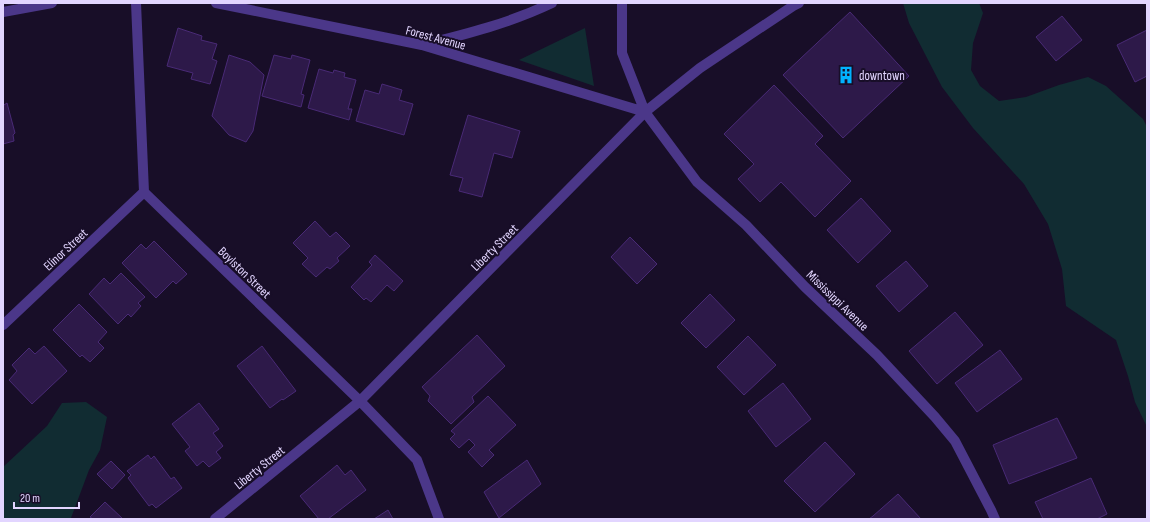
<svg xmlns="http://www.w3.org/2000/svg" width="1150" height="522" font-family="'Sofia Sans Condensed',sans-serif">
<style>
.green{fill:#112c32}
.building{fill:#2d1949;stroke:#492a76}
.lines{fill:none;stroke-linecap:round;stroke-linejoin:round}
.minor{stroke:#4b3789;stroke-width:10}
.labels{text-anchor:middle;stroke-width:4;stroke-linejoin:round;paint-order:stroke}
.street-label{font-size:13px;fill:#e2d5ff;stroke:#180e28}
.poi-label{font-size:13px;fill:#e2d5ff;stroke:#180e28;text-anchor:start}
</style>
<rect width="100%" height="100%" fill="#180e28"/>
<path class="green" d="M 903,3 L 979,3 L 983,13 L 973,43 L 971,70 L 980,86 L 999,101 L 1026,97 L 1059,85 L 1088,77 L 1106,86 L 1143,119 L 1147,127 L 1147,427 L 1135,402 L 1128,376 L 1116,340 L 1066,306 L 1062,269 L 1048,224 L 1024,184 L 973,128 L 942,87 L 909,23 Z
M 585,28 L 594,86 L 519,60 Z
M 86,402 L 107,417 L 100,450 L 89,470 L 71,518 L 65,519 L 3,519 L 3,467 L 47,426 L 62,403 Z"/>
<path class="building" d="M 850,12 L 909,76 L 843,138 L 783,75 Z
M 1062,16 L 1082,40 L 1056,61 L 1036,37 Z
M 178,28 L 202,36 L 201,40 L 217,44 L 212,59 L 217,61 L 210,84 L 191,79 L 193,73 L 167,66 Z
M 1147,30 L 1147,76 L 1135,82 L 1117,45 Z
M 229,55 L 250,62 L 264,75 L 253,131 L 246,142 L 229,135 L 212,116 Z
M 274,55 L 291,59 L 292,55 L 310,60 L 301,94 L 304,95 L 301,107 L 262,96 Z
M 319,69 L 333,73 L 334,70 L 345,73 L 344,77 L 356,80 L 348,109 L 352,109 L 349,120 L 308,108 Z
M 382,84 L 402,90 L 399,100 L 413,104 L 404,135 L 356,121 L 365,90 L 379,94 Z
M 774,85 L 823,136 L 815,144 L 851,181 L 815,217 L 781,182 L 760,202 L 738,179 L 754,164 L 724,134 Z
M 3,102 L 4,105 L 7,103 L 15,133 L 13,135 L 14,141 L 3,144 Z
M 468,115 L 520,131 L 512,158 L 494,153 L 482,197 L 459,191 L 463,178 L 450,175 Z
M 861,198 L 891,231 L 858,263 L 827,230 Z
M 315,221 L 330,237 L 336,232 L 350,246 L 337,258 L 339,261 L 330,269 L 327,267 L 316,277 L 302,264 L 308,258 L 293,243 Z
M 630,237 L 657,264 L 637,284 L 611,257 Z
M 154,241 L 187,274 L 176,284 L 173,281 L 156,298 L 122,263 L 141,244 L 146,249 Z
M 375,255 L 403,281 L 394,291 L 387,285 L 371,302 L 366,298 L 364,300 L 351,287 L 372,265 L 369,262 Z
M 906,261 L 928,286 L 899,312 L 876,286 Z
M 121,273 L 145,297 L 138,303 L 141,306 L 131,317 L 128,314 L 118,324 L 89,294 L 104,278 L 110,284 Z
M 710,294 L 735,320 L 706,348 L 681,323 Z
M 79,304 L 107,332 L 98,342 L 104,348 L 90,362 L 82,355 L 80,357 L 53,330 Z
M 955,312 L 983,345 L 937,384 L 909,351 Z
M 477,335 L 505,366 L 472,397 L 474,402 L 451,424 L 428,401 L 430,396 L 422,387 Z
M 748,336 L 776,365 L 744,395 L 717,367 Z
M 44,346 L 67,371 L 32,404 L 9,380 L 17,371 L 12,365 L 29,348 L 35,354 Z
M 262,346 L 296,391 L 283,400 L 282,399 L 270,408 L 237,366 Z
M 1000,350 L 1022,379 L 977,412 L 955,383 Z
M 783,383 L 811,419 L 776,447 L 748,411 Z
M 488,396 L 516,425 L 489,450 L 494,455 L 482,467 L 468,452 L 475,445 L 469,439 L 459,448 L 450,439 L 455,434 L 451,431 Z
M 199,403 L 219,429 L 213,433 L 223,446 L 216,452 L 221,458 L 209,467 L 203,461 L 197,466 L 185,451 L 190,447 L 172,424 Z
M 1057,418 L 1077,458 L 1009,484 L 993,445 Z
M 825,442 L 855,474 L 815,512 L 784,481 Z
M 148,455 L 151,459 L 154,456 L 171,479 L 174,477 L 182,488 L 156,508 L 152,504 L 149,506 L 128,478 L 131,475 L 127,471 Z
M 527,460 L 541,484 L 499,518 L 484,492 Z
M 111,461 L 125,475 L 112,489 L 97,474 Z
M 337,465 L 345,475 L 351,470 L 366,490 L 328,519 L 319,519 L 300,496 Z
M 1091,478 L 1107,514 L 1097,519 L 1043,519 L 1035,502 Z
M 898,494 L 921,519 L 869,519 L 873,516 Z
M 105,502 L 123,519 L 93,519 L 90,517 Z
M 388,510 L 393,519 L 374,519 Z"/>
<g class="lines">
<path class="minor" d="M 136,3 L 144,192 L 360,401 L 417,460 L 439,519
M 216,3 L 422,45 L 645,112
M 622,3 L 622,53 L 645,112 L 697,182 L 746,225 L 805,287 L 877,355 L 935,417 L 955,441 L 991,510 L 995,519
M 3,12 L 52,3
M 422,45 C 467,34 510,23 552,3
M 3,325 L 144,192
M 215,519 L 360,401 L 645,112 L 700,68 L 793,6 L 799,3"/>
</g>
<defs>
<g id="building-bare" transform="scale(1.38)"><path d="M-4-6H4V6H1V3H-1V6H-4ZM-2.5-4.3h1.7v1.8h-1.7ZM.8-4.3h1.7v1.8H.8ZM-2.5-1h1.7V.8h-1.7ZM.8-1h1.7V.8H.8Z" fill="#01b2ff" stroke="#180e28" stroke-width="2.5" paint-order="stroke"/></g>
</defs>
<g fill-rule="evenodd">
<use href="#building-bare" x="846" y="75"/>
</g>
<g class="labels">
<g class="street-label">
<text transform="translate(436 37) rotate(15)" y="5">Forest Avenue</text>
<text transform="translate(494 247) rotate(-45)" y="5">Liberty Street</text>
<text transform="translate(65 249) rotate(-43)" y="5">Elinor Street</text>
<text transform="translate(245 272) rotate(44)" y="5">Boylston Street</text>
<text transform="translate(838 300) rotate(44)" y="5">Mississippi Avenue</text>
<text transform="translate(259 467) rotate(-39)" y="5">Liberty Street</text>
</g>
<g class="poi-label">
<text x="859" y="80">downtown</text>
</g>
</g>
<rect width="1150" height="522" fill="none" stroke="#e2d5ff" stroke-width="8"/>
<path d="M14 502v6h65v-6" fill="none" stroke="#e2d5ff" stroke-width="2"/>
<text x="20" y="502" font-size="12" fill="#e2d5ff" stroke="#180e28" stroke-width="3" paint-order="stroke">20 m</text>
</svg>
